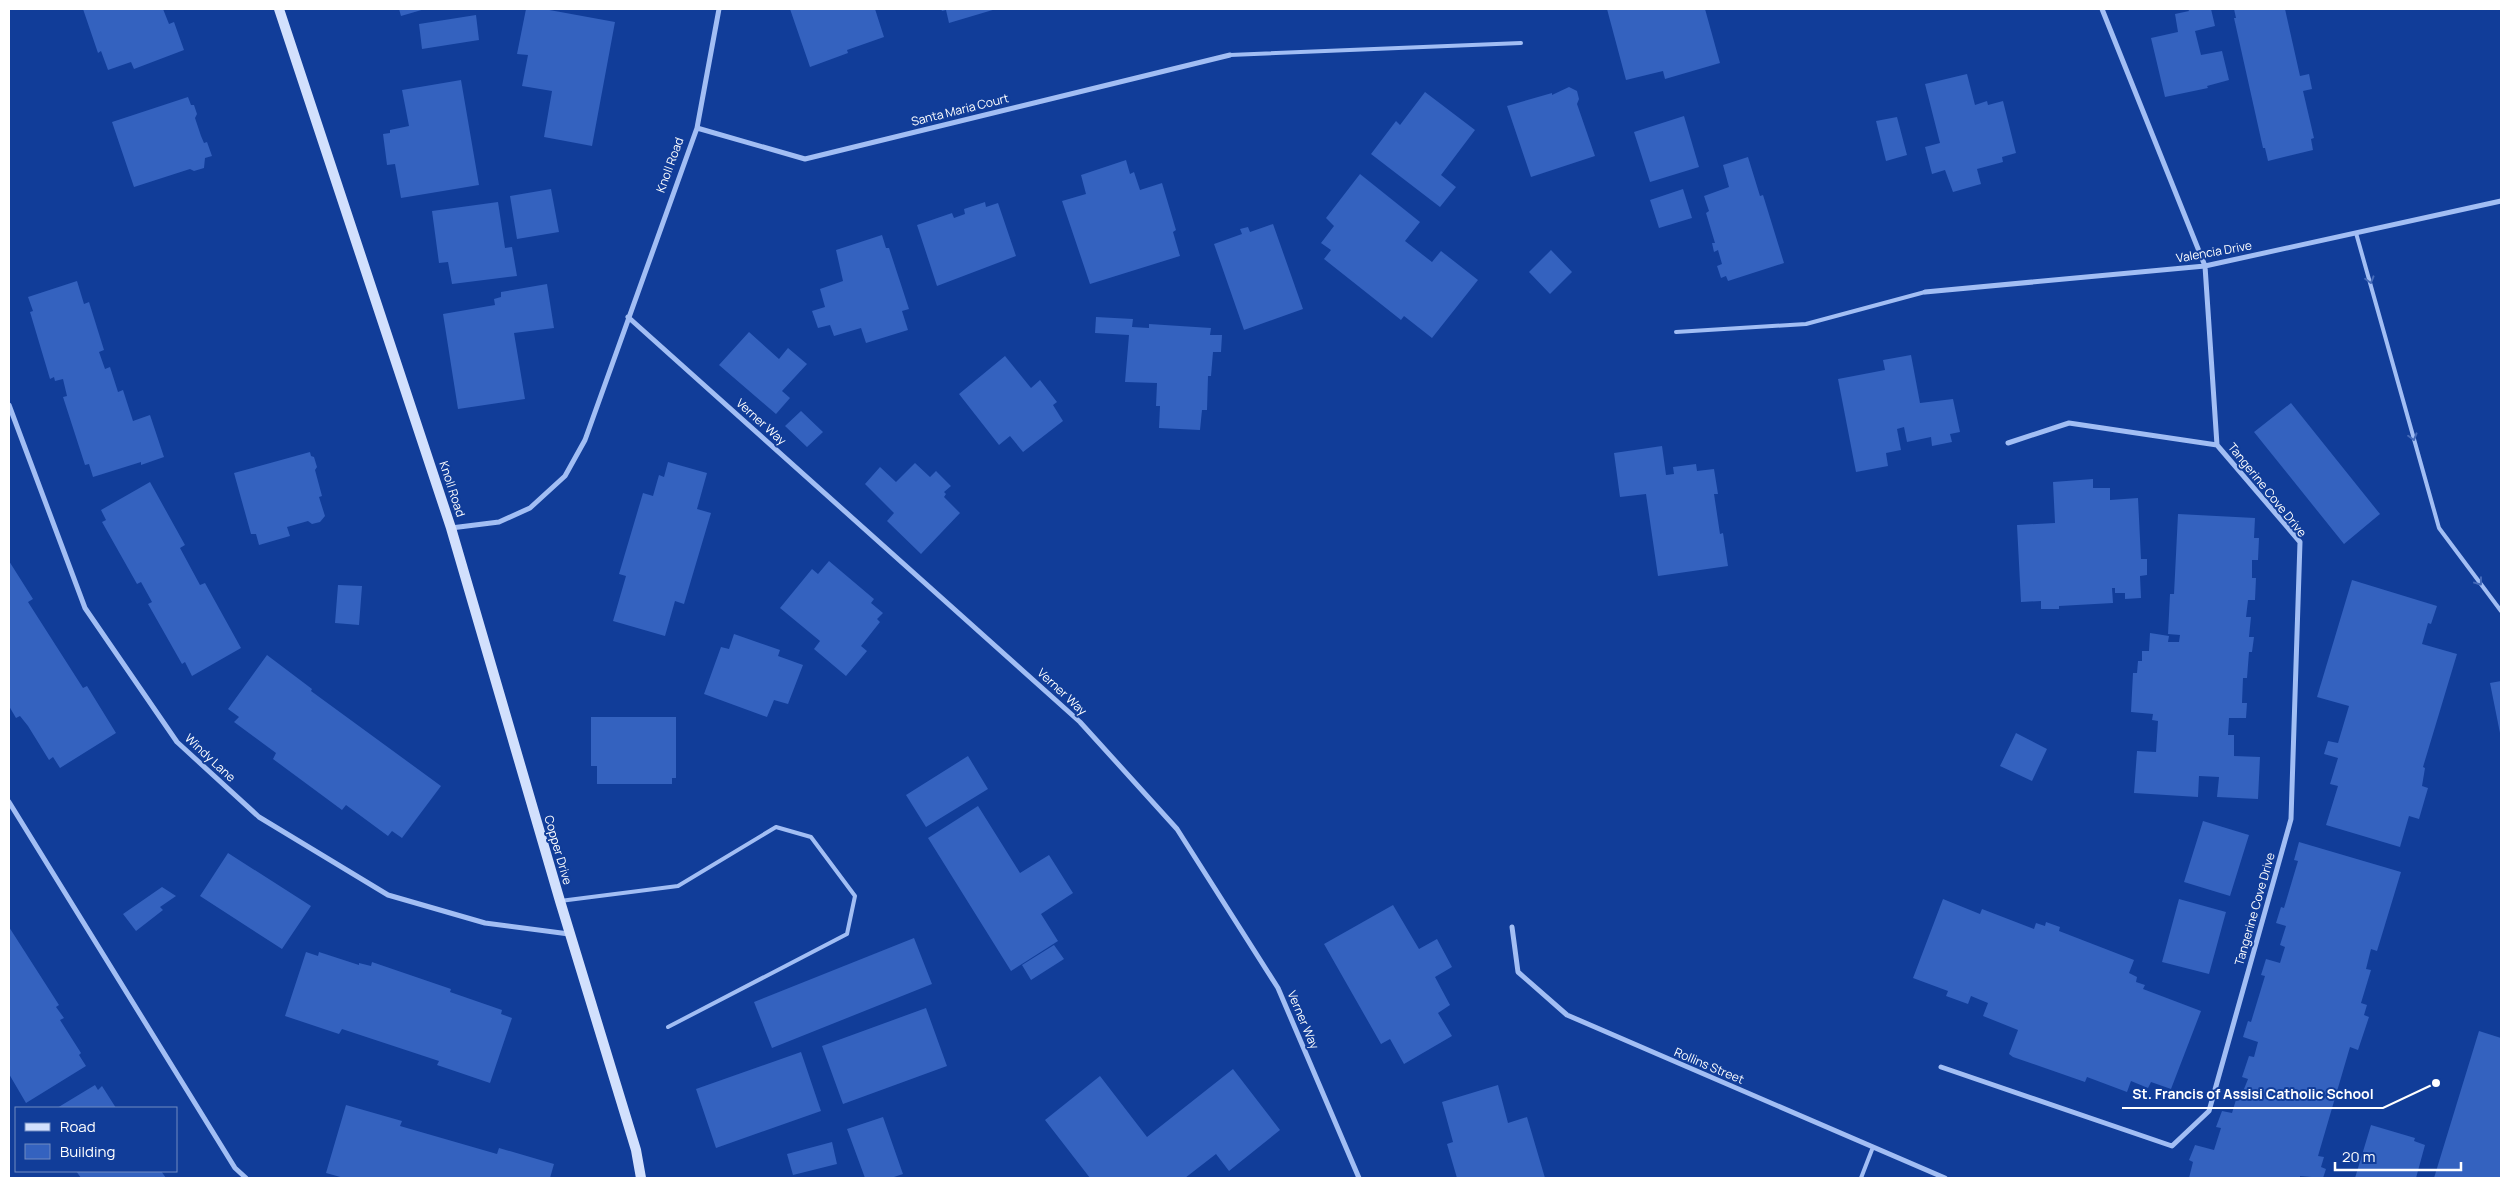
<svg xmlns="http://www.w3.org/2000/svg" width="2510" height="1187" font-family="Manrope,sans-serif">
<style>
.building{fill:#3462bf}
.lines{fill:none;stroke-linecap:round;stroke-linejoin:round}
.lane{stroke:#a2bef4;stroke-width:4}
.street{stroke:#a2bef4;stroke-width:5}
.secondary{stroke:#d2e0fd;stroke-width:10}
.oneway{stroke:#446ab9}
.labels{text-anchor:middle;stroke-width:4;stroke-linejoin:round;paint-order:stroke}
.street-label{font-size:12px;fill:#fff;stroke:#113d99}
.leader{fill:none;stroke:#fff;stroke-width:2}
.callout-dot{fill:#fff;stroke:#113d99;stroke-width:2}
.callout-label{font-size:14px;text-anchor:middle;font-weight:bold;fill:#fff;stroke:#113d99;stroke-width:4;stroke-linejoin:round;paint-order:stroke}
</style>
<rect width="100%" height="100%" fill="#113d99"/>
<path class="building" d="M 83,9 L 163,9 L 169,24 L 174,22 L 184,50 L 134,69 L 131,62 L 108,70 L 101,51 L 98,53 Z
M 399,9 L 425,9 L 401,16 Z
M 526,9 L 544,9 L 615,22 L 592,146 L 544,137 L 552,91 L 522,86 L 528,55 L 517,54 Z
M 790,9 L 875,9 L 884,37 L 847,50 L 848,53 L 810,67 Z
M 941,9 L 996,9 L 949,23 L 946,10 L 942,11 Z
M 1607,9 L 1705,9 L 1720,63 L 1665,79 L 1663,71 L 1626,80 Z
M 2188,9 L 2211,9 L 2215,26 L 2195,31 L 2201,55 L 2222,51 L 2229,80 L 2207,86 L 2208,88 L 2165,97 L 2151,38 L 2178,32 L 2175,14 L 2189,11 Z
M 2234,9 L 2285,9 L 2300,76 L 2309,74 L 2312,89 L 2303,91 L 2314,138 L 2311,139 L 2313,150 L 2268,161 L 2265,148 L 2263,148 L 2234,18 L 2236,18 Z
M 476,15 L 479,40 L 422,49 L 419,24 Z
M 1967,74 L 1975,105 L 1987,101 L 1988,105 L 2003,101 L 2016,153 L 2002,157 L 2003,162 L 1977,169 L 1981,184 L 1953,192 L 1945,170 L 1932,174 L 1925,147 L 1940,143 L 1925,84 Z
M 461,80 L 479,185 L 401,198 L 395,164 L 387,165 L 383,134 L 390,133 L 390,130 L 409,126 L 402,90 Z
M 1569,87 L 1577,91 L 1579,99 L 1577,104 L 1595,156 L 1531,177 L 1507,106 L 1552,93 L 1552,95 Z
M 1425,92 L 1475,130 L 1441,175 L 1456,187 L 1440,207 L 1371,154 L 1396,121 L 1400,125 Z
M 188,97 L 191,105 L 194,105 L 197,114 L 195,118 L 201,136 L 204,143 L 207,142 L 212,156 L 205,158 L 204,168 L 194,171 L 190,169 L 134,187 L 112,122 Z
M 1684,116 L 1699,167 L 1650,182 L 1634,132 Z
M 1897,117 L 1907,155 L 1886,161 L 1876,121 Z
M 1748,157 L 1760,196 L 1763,195 L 1784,263 L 1728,281 L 1726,276 L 1721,278 L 1717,266 L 1722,264 L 1718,250 L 1714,252 L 1712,243 L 1715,243 L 1706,213 L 1709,211 L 1704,196 L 1729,187 L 1723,165 Z
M 1126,160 L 1130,174 L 1134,172 L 1140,190 L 1162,183 L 1176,230 L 1173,232 L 1180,256 L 1090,284 L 1062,201 L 1086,194 L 1081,175 Z
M 1360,174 L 1420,222 L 1405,241 L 1432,262 L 1441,251 L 1478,280 L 1432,338 L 1404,316 L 1401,320 L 1324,259 L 1331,250 L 1321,243 L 1334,226 L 1326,218 Z
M 551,189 L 559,232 L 517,239 L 510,196 Z
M 1683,189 L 1692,218 L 1659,228 L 1650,200 Z
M 498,202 L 505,248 L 512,247 L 517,276 L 452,284 L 448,262 L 439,263 L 432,211 Z
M 985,202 L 986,207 L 998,203 L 1016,256 L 937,286 L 917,225 L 952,213 L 954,218 L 965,214 L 964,209 Z
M 1273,224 L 1303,309 L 1244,330 L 1214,244 L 1242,234 L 1240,229 L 1248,227 L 1250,232 Z
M 882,235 L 886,248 L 889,248 L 909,309 L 902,311 L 908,330 L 866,343 L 861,328 L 834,336 L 830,325 L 818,328 L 812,311 L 825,307 L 820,289 L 843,281 L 836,250 Z
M 1551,250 L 1572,272 L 1550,294 L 1529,272 Z
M 77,281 L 84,304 L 89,302 L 104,350 L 99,352 L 105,369 L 110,367 L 118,392 L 123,390 L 133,421 L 150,415 L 164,457 L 141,465 L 141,462 L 93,477 L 89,464 L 85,465 L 63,397 L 67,396 L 63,379 L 55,381 L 54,377 L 50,379 L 30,312 L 33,311 L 28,297 Z
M 547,284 L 554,328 L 514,333 L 525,399 L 458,409 L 443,314 L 495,305 L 494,299 L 501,297 L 501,292 Z
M 1096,317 L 1133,319 L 1132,327 L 1149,328 L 1149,324 L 1211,328 L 1210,335 L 1222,335 L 1221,352 L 1213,352 L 1211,376 L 1208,376 L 1207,410 L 1202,410 L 1200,430 L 1159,428 L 1160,406 L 1156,406 L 1157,383 L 1125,382 L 1129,335 L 1095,333 Z
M 749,332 L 779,359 L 788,348 L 807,364 L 782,391 L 790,398 L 776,414 L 719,365 Z
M 1911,355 L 1920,403 L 1953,399 L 1960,432 L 1950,434 L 1952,442 L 1932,446 L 1931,437 L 1907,442 L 1904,427 L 1897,429 L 1901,450 L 1886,453 L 1888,466 L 1856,472 L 1838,379 L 1885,370 L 1883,360 Z
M 1005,356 L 1031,388 L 1040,380 L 1057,402 L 1053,405 L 1063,421 L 1023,452 L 1010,436 L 999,445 L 959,394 Z
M 2291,403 L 2380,514 L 2344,544 L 2254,432 Z
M 801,411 L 823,432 L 807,447 L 785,426 Z
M 1662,446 L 1666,475 L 1674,474 L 1673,467 L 1696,464 L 1697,471 L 1714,469 L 1718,494 L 1714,494 L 1720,534 L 1723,533 L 1728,566 L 1658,576 L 1646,494 L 1620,497 L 1614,453 Z
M 310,452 L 311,456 L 314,457 L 317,467 L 315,470 L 322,496 L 319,497 L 325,516 L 320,522 L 312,524 L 308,521 L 287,527 L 290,536 L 259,545 L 256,534 L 251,534 L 234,473 Z
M 668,462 L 707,473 L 697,509 L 711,513 L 684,604 L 675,601 L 665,636 L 613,621 L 626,576 L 619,574 L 643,493 L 653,496 L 659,475 L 664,477 Z
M 915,463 L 930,477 L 936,471 L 951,486 L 944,492 L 946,494 L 944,497 L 960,513 L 921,554 L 887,521 L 894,513 L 865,484 L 880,467 L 896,482 Z
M 2093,479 L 2093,488 L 2110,488 L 2110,500 L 2138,498 L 2141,559 L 2147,559 L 2147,575 L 2140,576 L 2141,598 L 2125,599 L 2125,593 L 2115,593 L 2115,588 L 2112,588 L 2113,603 L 2059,606 L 2059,609 L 2041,609 L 2041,601 L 2021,602 L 2017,525 L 2055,523 L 2053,482 Z
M 150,482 L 185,545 L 180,548 L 200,585 L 205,583 L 241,648 L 192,676 L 185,662 L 182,664 L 148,604 L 152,602 L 141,582 L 137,584 L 102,522 L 106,520 L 101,510 Z
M 2178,514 L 2255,518 L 2254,538 L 2259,538 L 2258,560 L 2252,560 L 2252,578 L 2256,578 L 2255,600 L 2248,600 L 2246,617 L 2251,617 L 2249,637 L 2254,637 L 2252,652 L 2249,652 L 2247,678 L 2243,678 L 2242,703 L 2247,703 L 2246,718 L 2229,718 L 2228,735 L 2234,735 L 2234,756 L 2260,757 L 2258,799 L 2217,797 L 2219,777 L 2199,776 L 2198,797 L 2134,793 L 2137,751 L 2156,752 L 2158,721 L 2152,720 L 2153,714 L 2131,712 L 2133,673 L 2137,673 L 2138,661 L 2142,661 L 2142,651 L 2149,651 L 2150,633 L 2169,636 L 2168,642 L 2179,642 L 2180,635 L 2168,634 L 2170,594 L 2174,594 Z
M 9,561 L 33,599 L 28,602 L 83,688 L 87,686 L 116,733 L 60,768 L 53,757 L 49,760 L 28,726 L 20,716 L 16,718 L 9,706 Z
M 829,561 L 874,599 L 871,603 L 883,613 L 877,619 L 880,622 L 861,646 L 867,651 L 846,676 L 814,649 L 820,641 L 780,608 L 812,569 L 818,574 Z
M 2352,580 L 2437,606 L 2431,624 L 2428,623 L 2422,644 L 2457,654 L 2423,767 L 2425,768 L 2422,786 L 2428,788 L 2419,819 L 2409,816 L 2400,847 L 2326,825 L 2338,786 L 2330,784 L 2338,758 L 2324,754 L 2328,741 L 2338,743 L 2349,706 L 2317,697 Z
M 338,585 L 362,586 L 359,625 L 335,623 Z
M 734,634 L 780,650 L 778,656 L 803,665 L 788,704 L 774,700 L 767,717 L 704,694 L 721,647 L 729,649 Z
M 267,655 L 312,689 L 311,691 L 441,786 L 402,838 L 392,831 L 388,836 L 346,805 L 342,810 L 273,759 L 276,753 L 234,722 L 239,717 L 228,709 Z
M 2501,681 L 2501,733 L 2500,733 L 2490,683 Z
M 591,717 L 676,717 L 676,778 L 672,778 L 672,784 L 597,784 L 597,766 L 591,766 Z
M 2016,733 L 2047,749 L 2032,781 L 2000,766 Z
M 968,756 L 988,789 L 926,827 L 906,795 Z
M 978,806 L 1020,873 L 1049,855 L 1073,893 L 1041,914 L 1058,941 L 1011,971 L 928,838 Z
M 2203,821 L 2249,835 L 2230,896 L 2184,882 Z
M 2299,842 L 2401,872 L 2377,951 L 2371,949 L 2366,969 L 2371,970 L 2361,1003 L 2367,1005 L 2364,1015 L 2369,1017 L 2358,1050 L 2350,1047 L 2318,1156 L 2324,1157 L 2321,1167 L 2326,1169 L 2323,1178 L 2300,1176 L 2300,1178 L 2189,1178 L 2193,1162 L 2189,1160 L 2195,1145 L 2214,1150 L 2221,1128 L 2216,1127 L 2222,1111 L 2232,1113 L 2238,1093 L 2242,1094 L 2248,1079 L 2242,1077 L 2249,1056 L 2254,1057 L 2258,1042 L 2243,1037 L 2248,1021 L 2251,1022 L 2265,976 L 2261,975 L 2266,959 L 2280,963 L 2285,947 L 2280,945 L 2286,926 L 2276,923 L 2281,907 L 2284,908 L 2298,861 L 2294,860 Z
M 228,853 L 311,906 L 282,949 L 200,896 Z
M 162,887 L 176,896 L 160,907 L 163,910 L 136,931 L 123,914 Z
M 1943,899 L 1980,914 L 1982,909 L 2034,929 L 2036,923 L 2045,926 L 2046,922 L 2060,927 L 2059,931 L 2134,960 L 2129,973 L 2137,977 L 2136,982 L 2145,985 L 2143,989 L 2201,1011 L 2171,1089 L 2151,1082 L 2148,1088 L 2131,1081 L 2127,1092 L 2087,1077 L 2085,1082 L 2013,1057 L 2009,1054 L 2018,1030 L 1983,1016 L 1988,1003 L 1971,996 L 1968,1004 L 1946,996 L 1948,991 L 1913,978 Z
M 2179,899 L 2226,912 L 2209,974 L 2162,962 Z
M 1393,905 L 1419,949 L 1437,939 L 1452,967 L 1435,977 L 1450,1005 L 1438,1013 L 1452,1036 L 1404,1064 L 1390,1039 L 1381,1044 L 1324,944 Z
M 9,927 L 59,1005 L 56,1007 L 64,1018 L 60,1020 L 81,1053 L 79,1055 L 86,1066 L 26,1103 L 9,1074 Z
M 914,938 L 932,984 L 772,1048 L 754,1002 Z
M 1054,945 L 1064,959 L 1031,980 L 1022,965 Z
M 306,952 L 318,956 L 319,952 L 359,965 L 359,963 L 371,966 L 372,962 L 451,989 L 450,992 L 502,1010 L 501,1014 L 512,1018 L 490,1083 L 437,1065 L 439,1061 L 342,1029 L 339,1034 L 285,1016 Z
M 926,1008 L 947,1066 L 843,1104 L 822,1046 Z
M 2479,1031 L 2501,1038 L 2501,1178 L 2434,1178 Z
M 801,1052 L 821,1111 L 716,1148 L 696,1089 Z
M 1233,1069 L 1280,1130 L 1229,1171 L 1216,1154 L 1185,1178 L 1090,1178 L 1045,1120 L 1100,1076 L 1147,1137 Z
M 95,1085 L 98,1090 L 102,1086 L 116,1108 L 57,1108 Z
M 1498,1085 L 1508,1123 L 1527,1117 L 1545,1178 L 1457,1178 L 1447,1144 L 1453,1142 L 1442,1102 Z
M 346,1105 L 402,1121 L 400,1126 L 497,1154 L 499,1148 L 554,1164 L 550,1178 L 344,1178 L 326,1173 Z
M 883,1117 L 903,1174 L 891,1178 L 865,1178 L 847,1129 Z
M 2371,1125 L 2415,1138 L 2414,1141 L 2425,1145 L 2416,1178 L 2355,1178 Z
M 832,1142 L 837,1164 L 793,1175 L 787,1154 Z
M 76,1171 L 161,1171 L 166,1178 L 81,1178 Z"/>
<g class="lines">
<path class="lane" d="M 1230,55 L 1521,43
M 2356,233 L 2439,528 L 2501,611
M 1676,332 L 1806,324 L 1925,292
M 560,901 L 678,886 L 776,827 L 811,837 L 855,896 L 847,934 L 668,1027
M 1861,1178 L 1873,1147"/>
<path class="street" d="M 697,128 L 805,159 L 1230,55
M 1925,292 L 2205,266 L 2501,201
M 628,317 L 1080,722 L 1177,829 L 1278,988 L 1359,1178
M 9,405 L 85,608 L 177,742 L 259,817 L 388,895 L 485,923 L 569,934
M 2008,443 L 2069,423 L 2217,445
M 451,528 L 499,522 L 530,508 L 565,476 L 585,440 L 697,128 L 719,9
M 9,802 L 235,1168 L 246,1178
M 1512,927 L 1518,972 L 1567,1015 L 1945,1178
M 1941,1067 L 2172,1146 L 2209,1111 L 2291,819 L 2300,542 L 2217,445 L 2205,266 L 2102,9"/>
<path class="secondary" d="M 279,9 L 451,528 L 560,901 L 636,1150 L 641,1178"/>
</g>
<defs><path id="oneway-chevron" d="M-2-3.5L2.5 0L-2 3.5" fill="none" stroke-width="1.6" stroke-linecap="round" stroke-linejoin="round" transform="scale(1.25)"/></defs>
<g class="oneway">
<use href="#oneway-chevron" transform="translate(2370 280) rotate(74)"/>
<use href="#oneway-chevron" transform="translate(2413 437) rotate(74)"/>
<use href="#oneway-chevron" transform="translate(2479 582) rotate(53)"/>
</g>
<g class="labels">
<g class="street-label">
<text transform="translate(960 110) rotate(-14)" y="4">Santa Maria Court</text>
<text transform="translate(670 165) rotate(-70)" y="4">Knoll Road</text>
<text transform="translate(2214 252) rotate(-10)" y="4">Valencia Drive</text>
<text transform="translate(761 422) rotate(42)" y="4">Verner Way</text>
<text transform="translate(452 489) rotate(72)" y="4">Knoll Road</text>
<text transform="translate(2267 490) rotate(51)" y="4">Tangerine Cove Drive</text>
<text transform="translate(1062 692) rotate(43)" y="4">Verner Way</text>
<text transform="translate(210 758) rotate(43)" y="4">Windy Lane</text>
<text transform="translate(558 850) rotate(74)" y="4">Copper Drive</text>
<text transform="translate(2255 909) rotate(-74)" y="4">Tangerine Cove Drive</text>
<text transform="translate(1303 1020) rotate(67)" y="4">Verner Way</text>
<text transform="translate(1709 1066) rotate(23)" y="4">Rollins Street</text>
</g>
</g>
<path class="leader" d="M2436 1083L2383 1108H2122"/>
<circle class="callout-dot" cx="2436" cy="1083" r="5"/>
<g class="callout-label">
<text x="2253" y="1099">St. Francis of Assisi Catholic School</text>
</g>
<rect width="2510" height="1187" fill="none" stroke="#ffffff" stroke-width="20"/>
<rect x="15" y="1107" width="162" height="65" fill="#113d99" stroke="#708bc2"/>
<rect x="25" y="1123" width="25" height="8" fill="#d2e0fd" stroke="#708bc2"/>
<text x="60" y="1132" font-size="15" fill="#ffffff">Road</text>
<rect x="25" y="1144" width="25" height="15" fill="#3462bf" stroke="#708bc2"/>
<text x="60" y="1157" font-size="15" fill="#ffffff">Building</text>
<path d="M2335 1162v8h126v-8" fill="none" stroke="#ffffff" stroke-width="2.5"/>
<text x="2342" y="1162" font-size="15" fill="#ffffff" stroke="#113d99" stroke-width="4" paint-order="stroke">20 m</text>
</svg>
